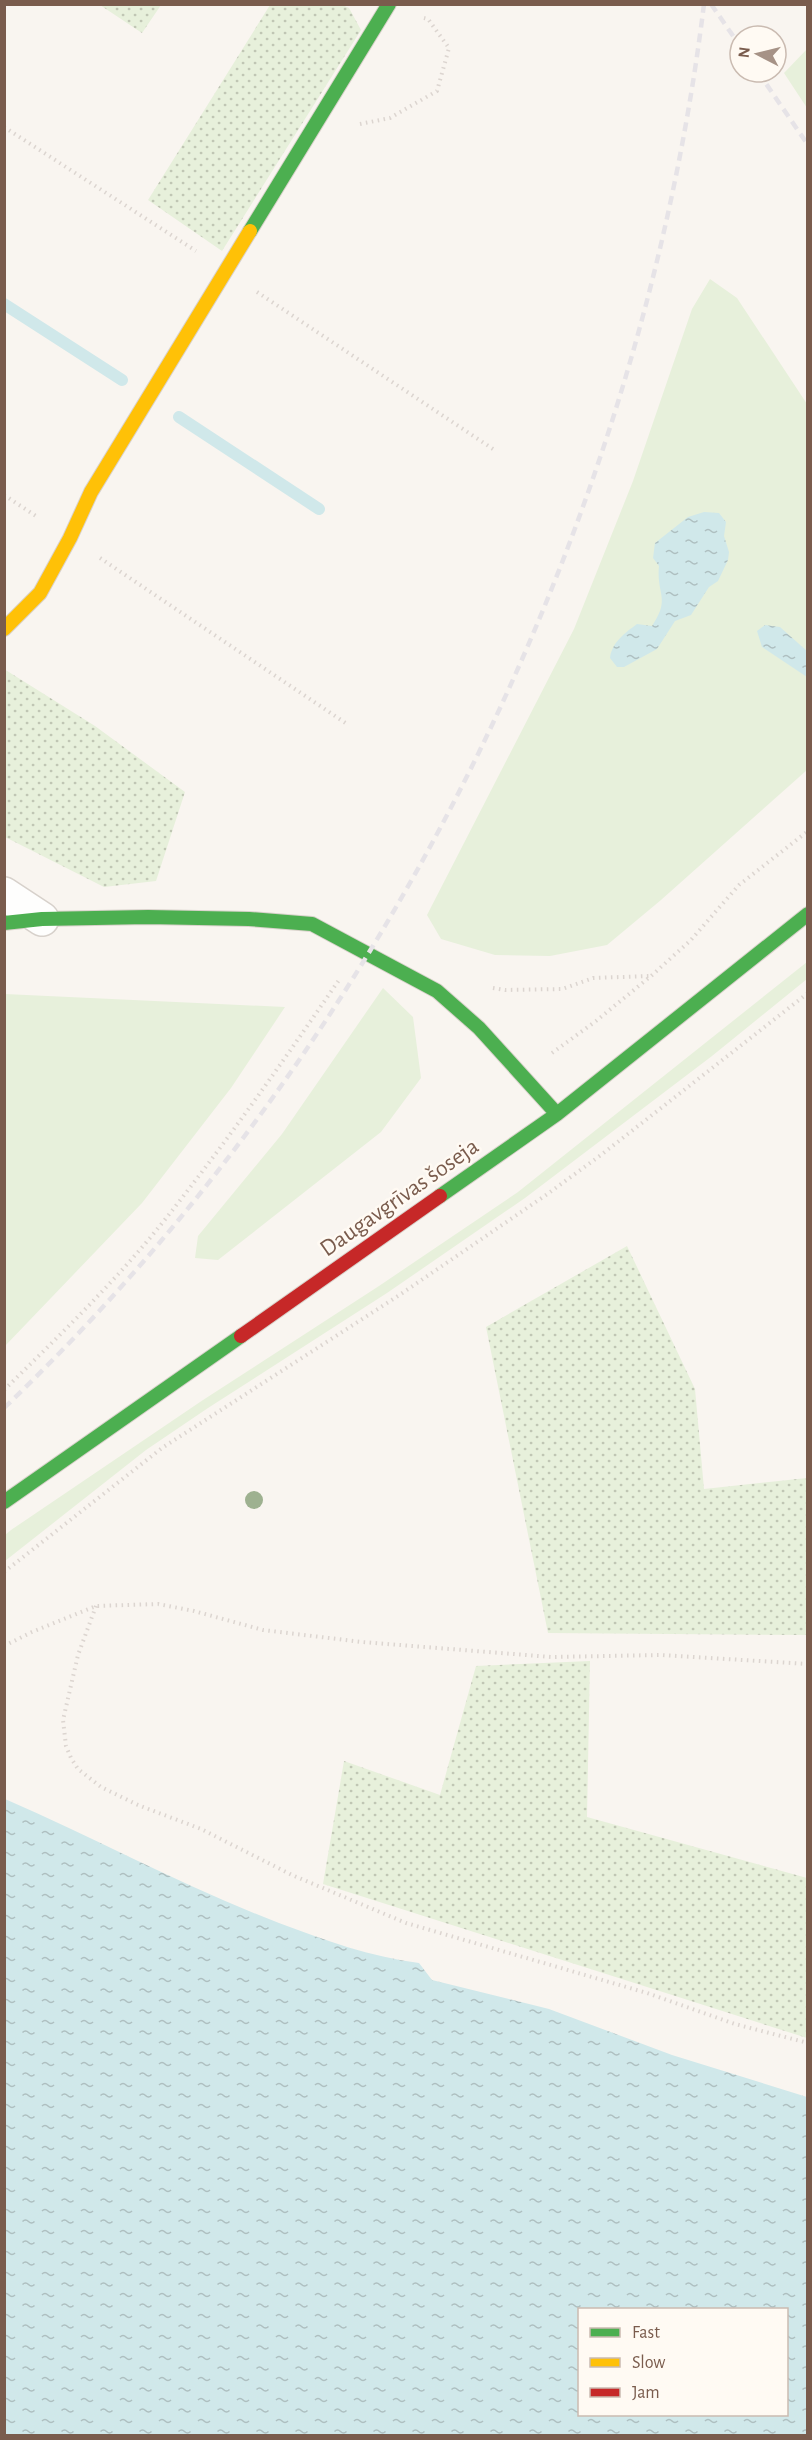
<svg xmlns="http://www.w3.org/2000/svg" width="812" height="2440" font-family="'Alegreya Sans',sans-serif">
<style>
.grass{fill:#e7f0db}
.garden{fill:url(#garden-dots)}
.water{fill:url(#water-ripples);fill-rule:evenodd}
.lines{fill:none;stroke-linecap:round;stroke-linejoin:round}
.stream{stroke:#d0e8ea;stroke-width:12}
.street-casing{stroke:#d7d1cb;stroke-width:36}
.fast-casing{stroke:#d9d2cb;stroke-width:16}
.slow-casing{stroke:#d9d2cb;stroke-width:16}
.jam-casing{stroke:#d9d2cb;stroke-width:16}
.path{stroke:#dcd5d0;stroke-width:4;stroke-dasharray:1.5 4.5;stroke-linecap:butt}
.street{stroke:#fefefd;stroke-width:33}
.fast{stroke:#4caf50;stroke-width:14}
.slow{stroke:#ffc107;stroke-width:14}
.jam{stroke:#c62828;stroke-width:14}
.rail{stroke:#e6e3e7;stroke-width:4.5;stroke-dasharray:9 6;stroke-linecap:butt}
.tree{fill:#9eb190}
.labels{text-anchor:middle;stroke-width:5;stroke-linejoin:round;paint-order:stroke}
.street-label{font-size:24px;fill:#7a5c4d;stroke:#fffaf3}
</style>
<defs>
<pattern id="garden-dots" width="8" height="8" patternUnits="userSpaceOnUse" patternTransform="scale(1.5)"><rect width="8" height="8" fill="#e7f0db"/><path d="M2 2h.1M6 6h.1" fill="none" stroke="#c0c6b4" stroke-width="1.8" stroke-linecap="round"/></pattern>
<pattern id="water-ripples" width="26" height="14" patternUnits="userSpaceOnUse" patternTransform="scale(1.5)"><rect width="26" height="14" fill="#d0e8ea"/><path d="M2 4q2-2 4 0t4 0M15 11q2-2 4 0t4 0" fill="none" stroke="#aebfc0"/></pattern>
</defs>
<rect width="100%" height="100%" fill="#f9f5f0"/>
<path class="grass" d="M 807,49 L 807,108 L 784,73 Z
M 710,279 L 737,298 L 807,404 L 807,770 L 661,900 L 607,945 L 550,956 L 495,955 L 441,939 L 427,915 L 574,629 L 633,481 L 692,309 Z
M 807,962 L 807,979 L 712,1056 L 525,1198 L 387,1293 L 208,1408 L 146,1450 L 5,1561 L 5,1535 L 11,1530 L 203,1400 L 379,1286 L 518,1192 Z
M 383,988 L 413,1017 L 421,1078 L 381,1132 L 218,1260 L 195,1258 L 198,1236 L 282,1134 Z
M 5,994 L 285,1007 L 231,1088 L 142,1203 L 5,1346 Z"/>
<path class="garden" d="M 100,5 L 161,5 L 142,33 Z
M 270,5 L 342,5 L 349,8 L 361,30 L 222,251 L 148,200 Z
M 4,669 L 95,726 L 185,792 L 156,881 L 104,887 L 5,837 Z
M 627,1246 L 695,1389 L 704,1489 L 807,1478 L 807,1635 L 548,1633 L 486,1327 Z
M 590,1661 L 587,1817 L 807,1878 L 807,2038 L 323,1884 L 344,1761 L 440,1795 L 476,1666 Z"/>
<path class="water" d="M 704,512 L 719,513 L 726,522 L 724,536 L 729,552 L 728,560 L 718,581 L 709,587 L 691,615 L 675,621 L 657,649 L 624,667 L 617,667 L 610,658 C 612,642 625,633 637,624 L 652,626 C 671,598 656,594 659,566 L 653,558 L 655,543 L 688,517 Z
M 765,625 L 780,627 L 807,651 L 807,677 L 762,647 L 757,631 Z
M 5,1799 C 97,1839 185,1887 279,1923 C 324,1940 371,1957 419,1963 L 432,1980 L 549,2009 L 672,2055 L 807,2097 L 807,2435 L 5,2435 ZM 580,2310 L 786,2310 L 786,2414 L 580,2414 Z"/>
<g class="lines">
<path class="stream" d="M 4,304 L 122,380
M 179,417 L 319,509"/>
<g class="street-casing">
<path id="street" d="M 4,894 L 42,919"/>
</g>
<g class="fast-casing">
<path id="fast" d="M 250,231 L 389,4
M 4,923 L 42,919 L 148,917 L 249,919 L 312,924 L 437,991 L 479,1028 L 557,1114
M 440,1196 L 557,1114 L 808,914
M 4,1502 L 241,1336"/>
</g>
<g class="slow-casing">
<path id="slow" d="M 4,629 L 40,593 L 70,538 L 91,492 L 250,231"/>
</g>
<g class="jam-casing">
<path id="jam" d="M 241,1336 L 440,1196"/>
</g>
<path class="path" d="M 360,124 L 390,118 L 437,91 L 449,48 L 428,19 L 424,18
M 4,127 L 196,251
M 257,292 L 493,449
M 4,495 L 39,518
M 100,558 L 347,724
M 493,988 L 505,990 L 562,989 L 593,978 L 649,976
M 552,1053 L 596,1021 L 651,976 L 690,941 L 739,885 L 808,831
M 4,1390 C 61,1334 118,1279 167,1217 C 228,1140 284,1060 339,980
M 4,1572 L 162,1448 L 398,1296 L 546,1195 L 601,1155 L 808,993
M 96,1606 L 78,1655 L 63,1720 L 66,1746 L 71,1758 L 78,1769 L 101,1787 L 138,1805 L 201,1829 L 292,1875 L 406,1923 L 647,1993 L 735,2024 L 808,2043
M 4,1646 L 32,1632 L 96,1606 L 158,1604 L 194,1611 L 263,1630 L 362,1642 L 551,1657 L 661,1655 L 808,1664"/>
<use href="#street" class="street"/>
<use href="#fast" class="fast"/>
<use href="#slow" class="slow"/>
<use href="#jam" class="jam"/>
<path class="rail" d="M 711,4 L 740,46
M 758,72 L 808,145
M 4,1408 C 384,1045 640,525 704,4"/>
</g>
<circle class="tree" cx="254" cy="1500" r="9"/>
<g class="labels">
<g class="street-label">
<text transform="translate(399 1197) rotate(-35)" y="8">Daugavgrīvas šoseja</text>
</g>
</g>
<rect width="812" height="2440" fill="none" stroke="#7a5c4d" stroke-width="12"/>
<rect x="578" y="2308" width="210" height="108" fill="#fffaf3" stroke="#cabbb1" stroke-width="1.5"/>
<rect x="590" y="2328" width="30" height="9" fill="#4caf50" stroke="#cabbb1" stroke-width="1.5"/>
<text x="632" y="2338" font-size="18" fill="#7a5c4d">Fast</text>
<rect x="590" y="2358" width="30" height="9" fill="#ffc107" stroke="#cabbb1" stroke-width="1.5"/>
<text x="632" y="2368" font-size="18" fill="#7a5c4d">Slow</text>
<rect x="590" y="2388" width="30" height="9" fill="#c62828" stroke="#cabbb1" stroke-width="1.5"/>
<text x="632" y="2398" font-size="18" fill="#7a5c4d">Jam</text>
<g transform="translate(758 54) rotate(277)"><circle r="28" fill="#fffaf3" stroke="#cabbb1" stroke-width="1.5"/>
<path d="M0-4.5L10 22L0 15L-10 22Z" fill="#a69286"/>
<text y="-9" font-size="16" font-weight="bold" text-anchor="middle" fill="#7a5c4d">N</text>
</g>
</svg>
